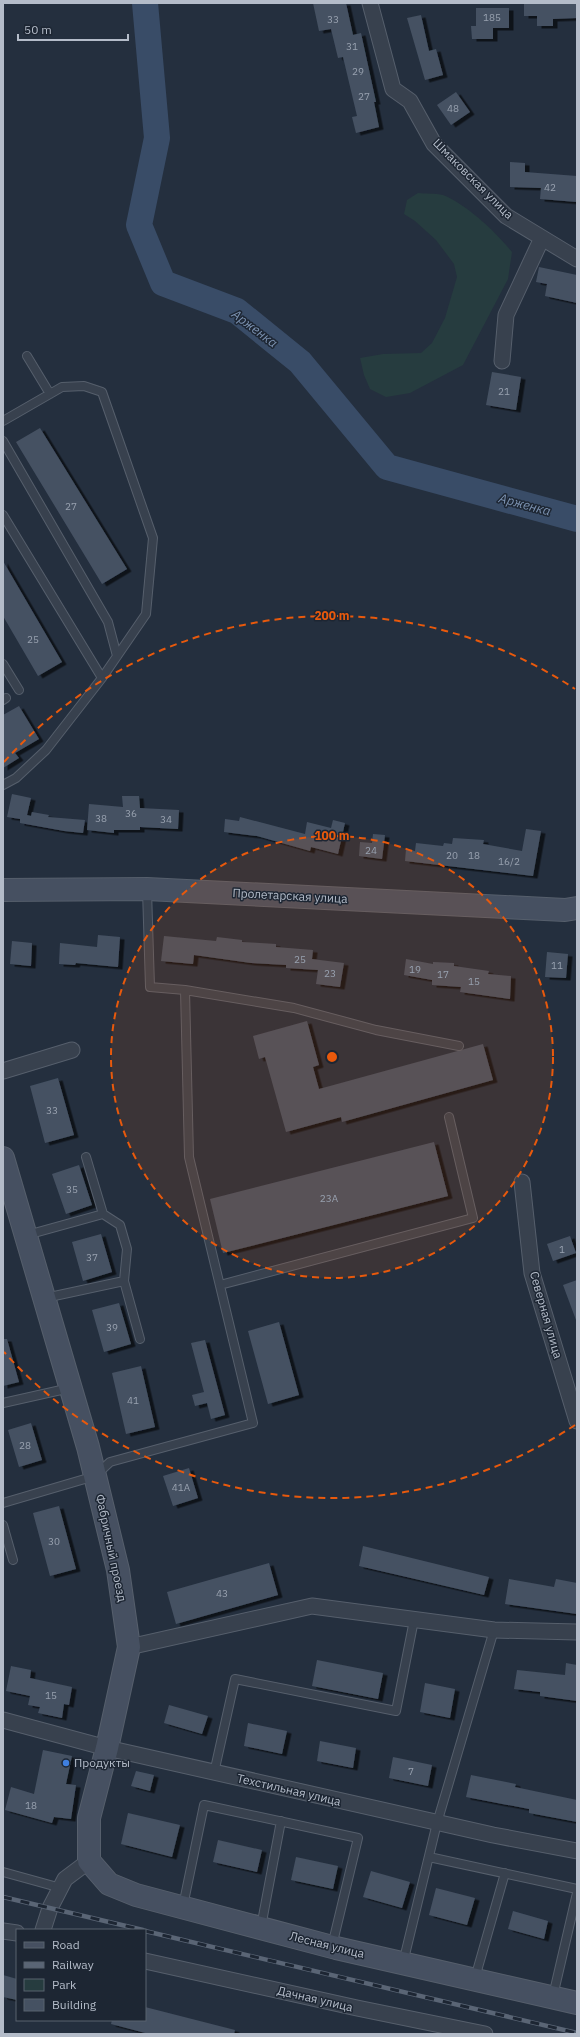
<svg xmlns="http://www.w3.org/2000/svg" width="580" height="2037" font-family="'IBM Plex Sans',sans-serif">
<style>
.green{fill:#263c3f}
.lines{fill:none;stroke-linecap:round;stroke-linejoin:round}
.river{stroke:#394c67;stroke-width:26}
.building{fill:#455162;filter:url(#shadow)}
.lane-casing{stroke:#565f6c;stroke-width:10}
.street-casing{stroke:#565f6c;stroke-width:17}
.secondary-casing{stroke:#565f6c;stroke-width:24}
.lane{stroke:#38414e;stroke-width:8}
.street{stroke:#38414e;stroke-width:15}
.secondary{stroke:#465061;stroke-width:22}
.rail-casing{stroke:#5a6575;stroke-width:4.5}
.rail{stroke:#1d2633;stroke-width:3;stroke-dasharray:9;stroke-linecap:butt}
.ring{fill:none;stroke:#e8590c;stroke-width:2;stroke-dasharray:7 5}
.shop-dot{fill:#3f7fe0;stroke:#1d2633;stroke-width:1.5}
.labels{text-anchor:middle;stroke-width:3;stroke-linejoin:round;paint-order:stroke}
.number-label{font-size:10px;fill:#98a1af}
.street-label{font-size:12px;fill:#b4bcc9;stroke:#1d2633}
.poi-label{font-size:12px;fill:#b4bcc9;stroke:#1d2633;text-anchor:start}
.water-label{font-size:13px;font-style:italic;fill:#7c92b1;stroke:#1d2633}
.centre{fill:#e8590c;stroke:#1d2633;stroke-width:2}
.ring-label{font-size:12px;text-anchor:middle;font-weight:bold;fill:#e8590c;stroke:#1d2633;stroke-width:3;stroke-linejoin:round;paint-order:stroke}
</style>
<defs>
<filter id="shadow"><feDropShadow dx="4.5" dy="2.5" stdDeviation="0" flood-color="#0009"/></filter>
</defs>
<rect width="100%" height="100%" fill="#242f3e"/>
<path class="green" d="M 418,193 C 425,194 435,193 443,195 C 466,204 496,232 512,252 L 508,279 L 463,365 L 410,393 L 386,397 L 370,389 L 364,375 L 360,358 L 383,354 L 421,353 L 432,343 L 445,318 L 457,277 L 454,264 L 436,240 L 415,221 L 404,214 L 407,200 Z"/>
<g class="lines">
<path class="river" d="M 145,3 L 157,138 L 139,225 L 163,283 L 237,311 L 300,362 L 387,467 L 577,519"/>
</g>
<path class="building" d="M 313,3 L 346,3 L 353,35 L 361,33 L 376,102 L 374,102 L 379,127 L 356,133 L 352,117 L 357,116 L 343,57 L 338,58 L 331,29 L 319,31 Z
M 524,3 L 577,3 L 577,18 L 553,19 L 553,26 L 537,26 L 537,16 L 524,16 Z
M 476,8 L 509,8 L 509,28 L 493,28 L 493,39 L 472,39 L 471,26 L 476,26 Z
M 421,15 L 429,51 L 436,49 L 443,75 L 425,80 L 407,18 Z
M 456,92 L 470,112 L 451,125 L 437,105 Z
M 510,162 L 525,163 L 525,172 L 577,176 L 577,202 L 540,199 L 541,188 L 510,187 Z
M 539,267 L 577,275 L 577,303 L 545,296 L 547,284 L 536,282 Z
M 492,372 L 521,377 L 516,410 L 486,405 Z
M 40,428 L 127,569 L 102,584 L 16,442 Z
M 3,561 L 62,662 L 38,676 L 3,616 Z
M 19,706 L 39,739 L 15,753 L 19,758 L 3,768 L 3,715 Z
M 12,794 L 31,798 L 27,815 L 31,816 L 32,812 L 49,815 L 48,817 L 85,820 L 83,833 L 64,831 L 20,823 L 20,819 L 7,817 Z
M 122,796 L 139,796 L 140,808 L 179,810 L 178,829 L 140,827 L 140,830 L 114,830 L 114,833 L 87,830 L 89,804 L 123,807 Z
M 240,817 L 305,834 L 307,822 L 331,828 L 333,820 L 345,823 L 338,854 L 311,847 L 310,851 L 257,836 L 224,832 L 225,819 L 239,821 Z
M 526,829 L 541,831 L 533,876 L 405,861 L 406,849 L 415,851 L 416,843 L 443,846 L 444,843 L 452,844 L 453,838 L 484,840 L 483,844 L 522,851 Z
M 373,834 L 385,835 L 382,859 L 359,856 L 360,842 L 372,843 Z
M 98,935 L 120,937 L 118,967 L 76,963 L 75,965 L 59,964 L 60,943 L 97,947 Z
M 164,936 L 216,941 L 217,937 L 242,940 L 242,942 L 276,944 L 276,947 L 313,950 L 312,959 L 344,963 L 340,987 L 316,984 L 318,970 L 286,968 L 286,965 L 251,963 L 194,955 L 193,964 L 161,961 Z
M 12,941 L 32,943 L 31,966 L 10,964 Z
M 547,952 L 568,954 L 566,978 L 545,977 Z
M 406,959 L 433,964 L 433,962 L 454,963 L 454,966 L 489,971 L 488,974 L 511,976 L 510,999 L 460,992 L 461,987 L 432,985 L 432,980 L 404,975 Z
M 307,1021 L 319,1065 L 313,1067 L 319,1089 L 483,1044 L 493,1080 L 342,1122 L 341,1117 L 286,1132 L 265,1057 L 259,1059 L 253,1036 Z
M 58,1078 L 74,1135 L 45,1143 L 30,1086 Z
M 434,1142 L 448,1196 L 223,1253 L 210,1199 Z
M 79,1165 L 92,1205 L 66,1214 L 52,1174 Z
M 101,1234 L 112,1272 L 83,1281 L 72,1242 Z
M 570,1236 L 576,1253 L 553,1261 L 547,1244 Z
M 577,1280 L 577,1319 L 576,1320 L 563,1285 Z
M 119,1303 L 131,1344 L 104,1352 L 92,1310 Z
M 279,1322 L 299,1395 L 268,1404 L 248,1331 Z
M 3,1339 L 7,1339 L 19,1382 L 3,1386 Z
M 205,1340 L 225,1415 L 211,1419 L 207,1403 L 195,1406 L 192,1395 L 204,1392 L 191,1343 Z
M 141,1366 L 155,1427 L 126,1434 L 112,1373 Z
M 31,1423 L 42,1460 L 19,1467 L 8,1430 Z
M 189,1468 L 198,1498 L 173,1506 L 163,1476 Z
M 59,1506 L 76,1569 L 50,1576 L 33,1513 Z
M 363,1546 L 489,1577 L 484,1595 L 359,1566 Z
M 269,1563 L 278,1595 L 176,1624 L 167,1592 Z
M 509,1579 L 554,1587 L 556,1579 L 577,1583 L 577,1614 L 505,1604 Z
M 317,1660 L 383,1673 L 378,1699 L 312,1686 Z
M 566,1663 L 577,1665 L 577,1701 L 540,1696 L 540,1692 L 514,1689 L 517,1670 L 565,1675 Z
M 11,1666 L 31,1670 L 30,1678 L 72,1687 L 69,1705 L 64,1704 L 62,1718 L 38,1713 L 40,1707 L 28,1705 L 30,1696 L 6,1691 Z
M 425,1683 L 455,1689 L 450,1718 L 420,1712 Z
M 169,1705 L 208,1716 L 202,1734 L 164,1723 Z
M 248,1723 L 287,1731 L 282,1754 L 244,1746 Z
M 320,1741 L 356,1748 L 353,1768 L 317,1761 Z
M 43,1750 L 72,1756 L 66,1784 L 76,1785 L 71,1819 L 54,1817 L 52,1823 L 5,1810 L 11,1787 L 34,1794 Z
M 393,1757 L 432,1765 L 428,1786 L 389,1778 Z
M 136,1771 L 154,1775 L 150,1791 L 131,1786 Z
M 471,1775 L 516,1784 L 515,1787 L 577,1800 L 577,1822 L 529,1813 L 529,1809 L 466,1797 Z
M 128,1813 L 180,1825 L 172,1857 L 121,1844 Z
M 218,1840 L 262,1850 L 257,1872 L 213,1862 Z
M 296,1857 L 338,1866 L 333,1889 L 291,1880 Z
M 371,1871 L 410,1882 L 402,1908 L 363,1897 Z
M 436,1888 L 475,1898 L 467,1925 L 429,1915 Z
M 513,1911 L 548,1921 L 544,1939 L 508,1929 Z
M 3,1975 L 17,1979 L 17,2000 L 3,1997 Z
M 145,2007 L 235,2030 L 234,2034 L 149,2034 L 111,2024 L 112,2020 L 145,2020 Z"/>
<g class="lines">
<g class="lane-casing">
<path id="lane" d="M 27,356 L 50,394
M 3,421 L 62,387 L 84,386 L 102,392 L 153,538 L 146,614 L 102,678 L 46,750 L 16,778 L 3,785
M 3,441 L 108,622 L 117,656
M 3,515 L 102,678
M 3,664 L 19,690
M 3,700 L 6,698
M 185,990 L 294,1008 L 376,1030 L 459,1046
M 86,1157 L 103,1214 L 120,1225 L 127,1249 L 124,1281 L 140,1339
M 27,1235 L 103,1214
M 220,1285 L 473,1218 L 449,1117
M 45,1298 L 124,1281
M 3,1403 L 70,1388
M 3,1503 L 95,1476 L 110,1462 L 253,1423 L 189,1157 L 185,990 L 150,987 L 147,890
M 3,1525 L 13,1560
M 214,1773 L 235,1679 L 396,1711 L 414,1620
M 429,1857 L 577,1889
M 3,1872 L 61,1888
M 183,1906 L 204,1805 L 358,1838 L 332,1946
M 261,1927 L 281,1821
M 403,1963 L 437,1823 L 494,1630
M 475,1978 L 505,1873
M 553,1996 L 577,1893"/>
</g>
<g class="street-casing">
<path id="street" d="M 370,3 L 393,89 L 410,101 L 434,144 L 506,216 L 577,259
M 502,361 L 506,315 L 542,238
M 3,1071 L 72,1050
M 522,1182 L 532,1273 L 577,1421
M 129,1647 L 312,1606 L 494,1630 L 577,1632
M 3,1720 L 107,1748 L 493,1835 L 577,1851
M 43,1930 L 50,1908 L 65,1879 L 89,1861
M 3,1931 L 17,1933
M 145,1961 L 357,2008 L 485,2034"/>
</g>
<g class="secondary-casing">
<path id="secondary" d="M 3,890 L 147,889 L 565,910 L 577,908
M 3,1158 L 88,1447 L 118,1570 L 129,1647 L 107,1748 L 89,1818 L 89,1861 L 109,1884 L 136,1895 L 336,1948 L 577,2003"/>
</g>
<use href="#lane" class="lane"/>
<use href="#street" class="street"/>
<use href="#secondary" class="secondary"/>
<g class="rail-casing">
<path id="rail" d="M 3,1897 L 143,1930
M 145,1931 L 577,2033"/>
</g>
<use href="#rail" class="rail"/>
</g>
<circle cx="332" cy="1057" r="221" fill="#e8590c" fill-opacity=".12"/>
<g class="ring">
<circle cx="332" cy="1057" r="221"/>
<path d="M575 1425A441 441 0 0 1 4 1352M4 762A441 441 0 0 1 575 689"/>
</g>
<circle class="shop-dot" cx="66" cy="1763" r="4"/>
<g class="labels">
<g class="number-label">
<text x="492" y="21">185</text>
<text x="333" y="23">33</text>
<text x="352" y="50">31</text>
<text x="358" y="75">29</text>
<text x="364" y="100">27</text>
<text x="453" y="112">48</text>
<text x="550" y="191">42</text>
<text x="504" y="395">21</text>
<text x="71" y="510">27</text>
<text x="33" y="643">25</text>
<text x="131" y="817">36</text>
<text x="101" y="822">38</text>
<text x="166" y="823">34</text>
<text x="371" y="854">24</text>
<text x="452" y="859">20</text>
<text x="474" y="859">18</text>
<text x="509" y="865">16/2</text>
<text x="300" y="963">25</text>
<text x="557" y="969">11</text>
<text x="415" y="973">19</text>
<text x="330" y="977">23</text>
<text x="443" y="978">17</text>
<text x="474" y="985">15</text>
<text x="52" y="1114">33</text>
<text x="72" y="1193">35</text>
<text x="329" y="1202">23А</text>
<text x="562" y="1253">1</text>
<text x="92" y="1261">37</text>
<text x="112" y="1331">39</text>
<text x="133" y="1404">41</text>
<text x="25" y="1449">28</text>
<text x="181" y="1491">41А</text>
<text x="54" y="1545">30</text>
<text x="222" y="1597">43</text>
<text x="51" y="1699">15</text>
<text x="411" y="1775">7</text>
<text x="31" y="1809">18</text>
</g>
<g class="street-label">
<text transform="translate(473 179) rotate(45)" y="4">Шмаковская улица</text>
<text transform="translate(290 896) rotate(3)" y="4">Пролетарская улица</text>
<text transform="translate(546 1315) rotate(74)" y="4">Северная улица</text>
<text transform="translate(111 1548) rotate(78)" y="4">Фабричный проезд</text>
<text transform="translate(289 1790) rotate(13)" y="4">Техстильная улица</text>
<text transform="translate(327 1945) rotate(14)" y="4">Лесная улица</text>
<text transform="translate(315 1999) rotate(13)" y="4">Дачная улица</text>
</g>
<g class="poi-label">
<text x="74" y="1767">Продукты</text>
</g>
<g class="water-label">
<text transform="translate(255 328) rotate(37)" y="5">Арженка</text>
<text transform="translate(525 504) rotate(15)" y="5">Арженка</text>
</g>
</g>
<circle cx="332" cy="1057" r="6" class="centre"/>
<g class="ring-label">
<text x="332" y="620">200 m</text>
<text x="332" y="840">100 m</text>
</g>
<rect width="580" height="2037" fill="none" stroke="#b4bcc9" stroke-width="8"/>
<rect x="16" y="1929" width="130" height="92" fill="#1d2633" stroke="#59626f"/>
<rect x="24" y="1942" width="20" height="6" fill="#465061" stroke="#59626f"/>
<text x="52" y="1949" font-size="12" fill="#b4bcc9">Road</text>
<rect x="24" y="1962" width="20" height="6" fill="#5a6575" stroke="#59626f"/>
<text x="52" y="1969" font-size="12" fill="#b4bcc9">Railway</text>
<rect x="24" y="1979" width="20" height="12" fill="#263c3f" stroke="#59626f"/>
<text x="52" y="1989" font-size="12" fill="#b4bcc9">Park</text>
<rect x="24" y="1999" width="20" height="12" fill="#455162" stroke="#59626f"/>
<text x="52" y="2009" font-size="12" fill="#b4bcc9">Building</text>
<path d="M18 34v6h110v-6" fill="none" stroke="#b4bcc9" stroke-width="2"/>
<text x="24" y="34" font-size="12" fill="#b4bcc9" stroke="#1d2633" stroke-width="3" paint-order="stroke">50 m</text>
</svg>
